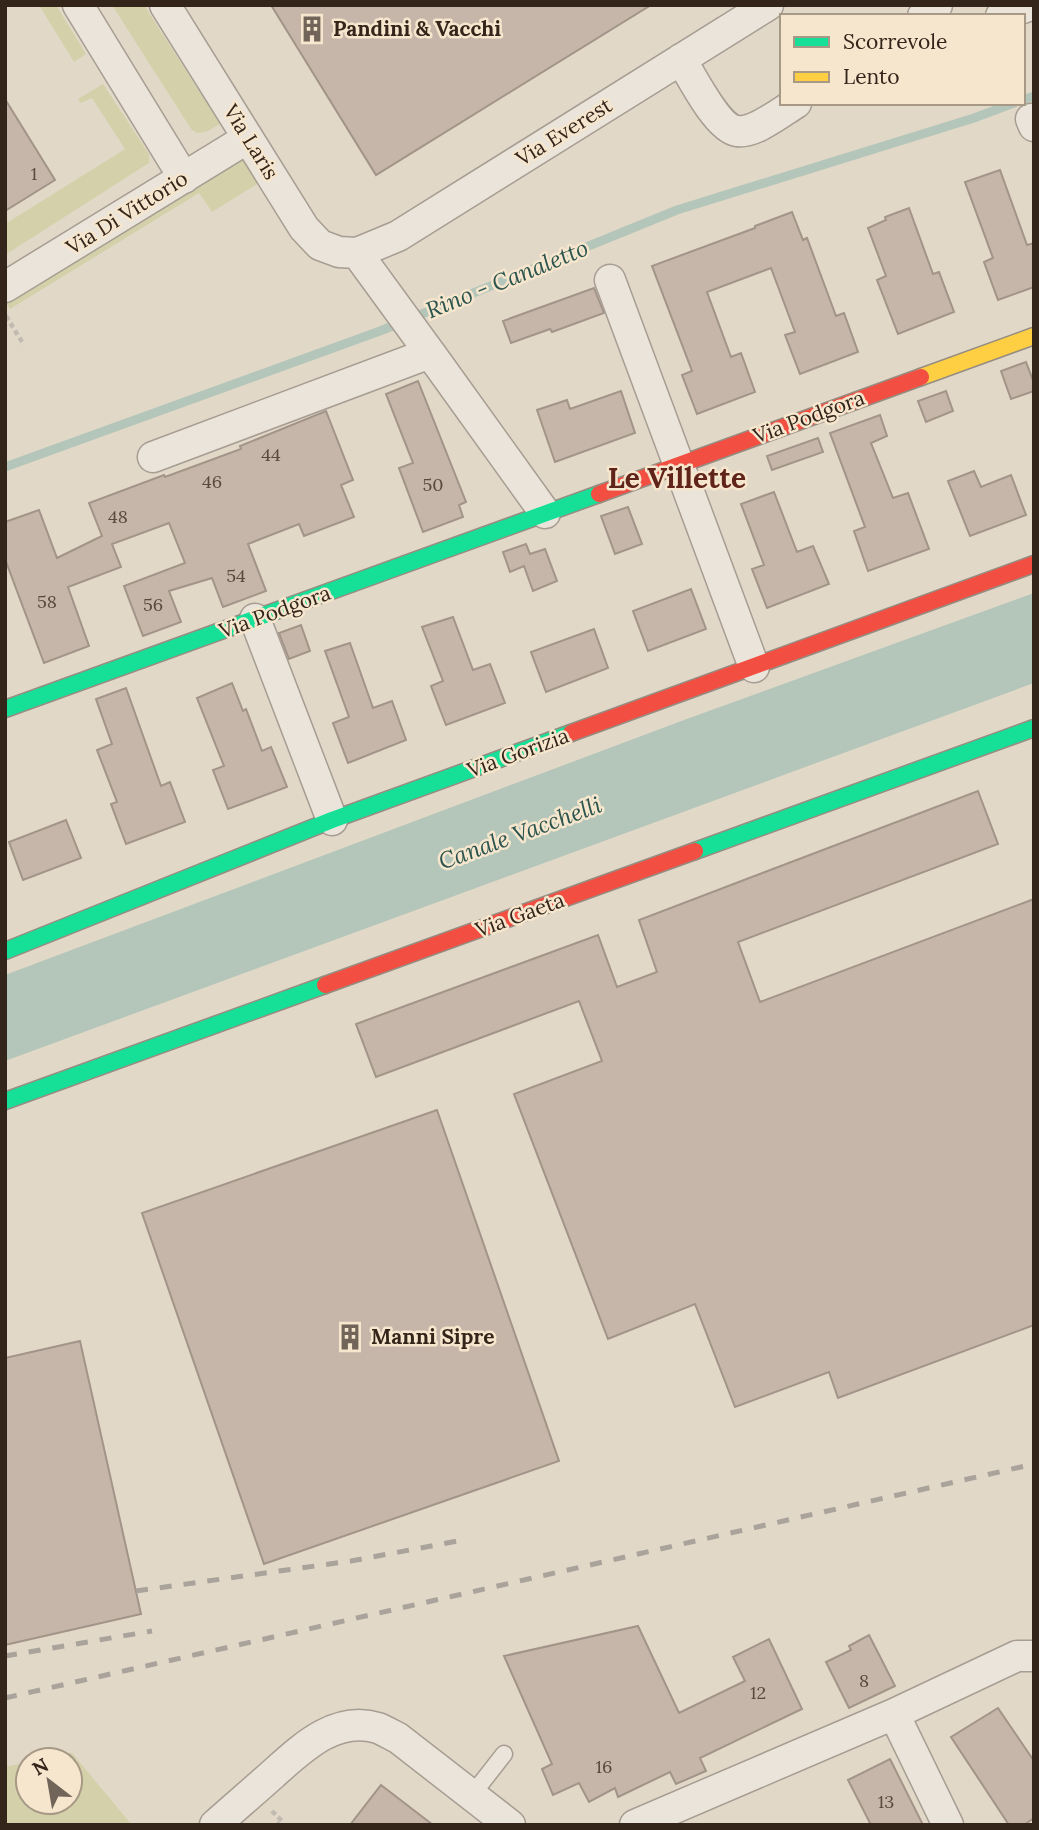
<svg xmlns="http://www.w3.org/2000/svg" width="1039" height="1830" font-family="Lora,serif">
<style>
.green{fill:#d4d1aa}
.water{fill:#b4c6b9}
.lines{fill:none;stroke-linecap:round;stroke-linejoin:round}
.stream{stroke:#b4c6b9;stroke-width:9}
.building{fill:#c5b6a9;stroke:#a29488;stroke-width:2}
.lane-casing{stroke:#a79d92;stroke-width:19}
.street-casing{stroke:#a79d92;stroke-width:33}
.fast-casing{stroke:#968d82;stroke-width:19}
.slow-casing{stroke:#968d82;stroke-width:19}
.jam-casing{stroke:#968d82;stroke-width:19}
.path{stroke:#c2bbb2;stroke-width:4.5;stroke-dasharray:5 3.5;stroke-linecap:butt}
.lane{stroke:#eae4da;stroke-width:16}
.street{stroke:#eae4da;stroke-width:30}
.fast{stroke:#16e098;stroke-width:16}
.slow{stroke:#ffcf43;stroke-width:16}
.jam{stroke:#f24e42;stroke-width:16}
.rail{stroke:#a9a39b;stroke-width:5;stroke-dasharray:12 12;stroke-linecap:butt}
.labels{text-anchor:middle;stroke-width:5;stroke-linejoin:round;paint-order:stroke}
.number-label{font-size:18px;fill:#58493e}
.poi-label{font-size:21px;font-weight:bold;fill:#34251b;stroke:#f5e6cd;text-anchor:start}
.street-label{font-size:21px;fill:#34251b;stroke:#f5e6cd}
.water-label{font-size:23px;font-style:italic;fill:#2b544e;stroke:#f5e6cd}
.district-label{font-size:28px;font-weight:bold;fill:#61241b;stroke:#f5e6cd}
</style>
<rect width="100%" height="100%" fill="#e2d8c8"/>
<path class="green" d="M 39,5 L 56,5 L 86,54 L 74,62 Z
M 112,5 L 144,5 L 220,124 L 206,132 L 197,133 L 191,129 Z
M 103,84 L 149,154 L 149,163 L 5,255 L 5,224 L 125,149 L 92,98 L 81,103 L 78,99 Z
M 244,158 L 259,183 L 212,212 L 199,193 L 10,309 L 6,303 Z
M 72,1753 L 132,1825 L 5,1825 L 5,1767 L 28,1762 L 28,1802 L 70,1802 L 70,1760 L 38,1760 Z"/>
<path class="water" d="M 1034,593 L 1034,683 L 5,1061 L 5,975 L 684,720 Z"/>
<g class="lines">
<path class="stream" d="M 1023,100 L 1034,96
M 5,467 L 380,331 L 677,210 L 974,118 L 1014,103"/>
</g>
<path class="building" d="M 271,5 L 651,5 L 376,175 Z
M 5,99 L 55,180 L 5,211 Z
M 1000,170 L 1027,245 L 1034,243 L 1034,287 L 998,300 L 984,262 L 993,258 L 965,182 Z
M 909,208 L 933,274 L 939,272 L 954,312 L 898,334 L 877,280 L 886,276 L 868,228 L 886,220 L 885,217 Z
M 792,212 L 803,240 L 807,238 L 836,316 L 844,313 L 858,352 L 800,374 L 785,335 L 795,332 L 771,268 L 707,292 L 731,357 L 741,353 L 755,392 L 697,414 L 682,375 L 692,371 L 652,266 L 755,228 L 755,226 Z
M 594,288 L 604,313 L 552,332 L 550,329 L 511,343 L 503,321 Z
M 1026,362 L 1034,383 L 1034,391 L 1011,399 L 1001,371 Z
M 418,381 L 466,502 L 459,505 L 463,517 L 423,532 L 399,468 L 413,463 L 386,394 Z
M 621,391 L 635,433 L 555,462 L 537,410 L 567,400 L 570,409 Z
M 946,391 L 953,411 L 926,422 L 918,401 Z
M 326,411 L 353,480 L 341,485 L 354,517 L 304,536 L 299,524 L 248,544 L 266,591 L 223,607 L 212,578 L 169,591 L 181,622 L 143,636 L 124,586 L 185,563 L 169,523 L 112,544 L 121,567 L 68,587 L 89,646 L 44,663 L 5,559 L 5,522 L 39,510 L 57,558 L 102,536 L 89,503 L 164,475 L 165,477 L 241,449 L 240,446 Z
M 880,415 L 887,436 L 871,443 L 893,498 L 908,493 L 929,549 L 868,571 L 854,531 L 865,527 L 830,433 Z
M 818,438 L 823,452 L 772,470 L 767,456 Z
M 974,471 L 981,487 L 1011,475 L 1026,515 L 970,536 L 948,481 Z
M 774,492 L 797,552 L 813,546 L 829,584 L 767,608 L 752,569 L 764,565 L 741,504 Z
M 628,507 L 642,544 L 615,554 L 601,516 Z
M 526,544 L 530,554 L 545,549 L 557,581 L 533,591 L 524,566 L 510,572 L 503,552 Z
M 691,589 L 706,629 L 648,651 L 633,611 Z
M 453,617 L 473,670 L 490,664 L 505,703 L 446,725 L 431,686 L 443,681 L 422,627 Z
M 301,625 L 310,651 L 289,659 L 279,633 Z
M 594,629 L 608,668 L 546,692 L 531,652 Z
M 350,643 L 373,708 L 392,701 L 406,740 L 348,763 L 333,723 L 349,717 L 325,651 Z
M 232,683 L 243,711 L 246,709 L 262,751 L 271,747 L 287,787 L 228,809 L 213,770 L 224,766 L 197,698 Z
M 126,688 L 161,786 L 170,782 L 185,822 L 126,844 L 111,804 L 117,802 L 97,750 L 112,744 L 96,699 Z
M 978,791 L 998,844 L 738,942 L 760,1002 L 1034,899 L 1034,1325 L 838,1398 L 829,1372 L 735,1407 L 695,1304 L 608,1339 L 514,1094 L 602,1061 L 579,1001 L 376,1077 L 356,1024 L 598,935 L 617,987 L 657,972 L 639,920 Z
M 66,820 L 81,858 L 23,880 L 9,842 Z
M 437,1110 L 559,1461 L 264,1564 L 142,1213 Z
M 80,1341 L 141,1614 L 5,1645 L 5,1358 Z
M 638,1626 L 679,1713 L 745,1681 L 733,1657 L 769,1639 L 802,1709 L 700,1758 L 706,1771 L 676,1784 L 670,1772 L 618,1797 L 615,1788 L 589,1802 L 579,1783 L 553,1795 L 542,1769 L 552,1764 L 504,1656 Z
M 869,1635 L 895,1686 L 849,1708 L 826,1662 L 851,1650 L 849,1646 Z
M 998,1708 L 1034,1761 L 1034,1818 L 1024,1825 L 1009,1825 L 951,1737 Z
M 890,1759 L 923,1825 L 871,1825 L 848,1780 Z
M 381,1785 L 433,1825 L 350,1825 Z"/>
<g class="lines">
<g class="lane-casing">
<path id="lane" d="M 472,1795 L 504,1754"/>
</g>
<g class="street-casing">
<path id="street" d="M 78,5 L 184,178
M 165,5 L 304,228 L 320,245 L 339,252 L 357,253 L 398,236 L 768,5
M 923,16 L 937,5
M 1001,16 L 1031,5
M 681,59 C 691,76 718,129 737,131 C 754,134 781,112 796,103
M 1031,119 L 1034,126
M 357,253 L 430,353
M 610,280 L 754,667
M 5,287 L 248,138
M 153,457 L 430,353 L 545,513
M 255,619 L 332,820
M 894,1714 L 948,1825
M 215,1825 C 234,1808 254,1791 273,1774 C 302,1748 336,1715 378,1728 C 385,1731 392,1735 398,1738 L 510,1825
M 635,1825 L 894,1714 L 1017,1656 L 1034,1656"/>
</g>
<g class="fast-casing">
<path id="fast" d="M 5,709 L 599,494
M 695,851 L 1034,728
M 5,951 L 332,820 L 571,733
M 5,1101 L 325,985"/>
</g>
<g class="slow-casing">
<path id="slow" d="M 921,377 L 1034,336"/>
</g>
<g class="jam-casing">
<path id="jam" d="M 599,494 L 921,377
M 571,733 L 1034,564
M 325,985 L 695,851"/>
</g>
<path class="path" d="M 6,316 L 24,345
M 272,1811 L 282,1821 L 277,1825"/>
<use href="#lane" class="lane"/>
<use href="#street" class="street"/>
<use href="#fast" class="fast"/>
<use href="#slow" class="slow"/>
<use href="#jam" class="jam"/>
<path class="rail" d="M 136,1591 L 351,1561 L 463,1540
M 5,1656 L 152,1631
M 5,1698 L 1034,1464"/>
</g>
<defs>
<g id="building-bare" transform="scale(2.1)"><path d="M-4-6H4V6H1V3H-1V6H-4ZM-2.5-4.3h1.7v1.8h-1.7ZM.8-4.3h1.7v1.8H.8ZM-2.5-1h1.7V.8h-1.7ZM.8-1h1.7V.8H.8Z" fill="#716458" stroke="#f5e6cd" stroke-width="2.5" paint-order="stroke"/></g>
</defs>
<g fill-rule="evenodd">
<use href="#building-bare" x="312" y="29"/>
<use href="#building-bare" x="350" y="1337"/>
</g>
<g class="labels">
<g class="number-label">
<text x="34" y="180">1</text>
<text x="271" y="461">44</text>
<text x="212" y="488">46</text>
<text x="433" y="491">50</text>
<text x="118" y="523">48</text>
<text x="236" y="582">54</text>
<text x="47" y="608">58</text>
<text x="153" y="611">56</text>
<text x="864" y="1687">8</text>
<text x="758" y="1699">12</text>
<text x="604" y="1773">16</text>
<text x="886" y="1808">13</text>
</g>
<g class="poi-label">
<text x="333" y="36">Pandini &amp; Vacchi</text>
<text x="371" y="1344">Manni Sipre</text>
</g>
<g class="street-label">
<text transform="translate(564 132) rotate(-32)" y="7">Via Everest</text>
<text transform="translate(251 142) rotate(58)" y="7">Via Laris</text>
<text transform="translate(127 213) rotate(-32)" y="7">Via Di Vittorio</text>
<text transform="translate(809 417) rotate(-20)" y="7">Via Podgora</text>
<text transform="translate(275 612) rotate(-20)" y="7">Via Podgora</text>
<text transform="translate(518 753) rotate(-20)" y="7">Via Gorizia</text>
<text transform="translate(520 915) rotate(-20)" y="7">Via Gaeta</text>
</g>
<g class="water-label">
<text transform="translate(507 279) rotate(-22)" y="8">Rino - Canaletto</text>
<text transform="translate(520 833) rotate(-20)" y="8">Canale Vacchelli</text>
</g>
<g class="district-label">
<text x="677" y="488">Le Villette</text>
</g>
</g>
<rect width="1039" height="1830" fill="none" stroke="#34251b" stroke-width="14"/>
<rect x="780" y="14" width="245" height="91" fill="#f5e6cd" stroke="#a89986" stroke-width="2"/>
<rect x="794" y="37" width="35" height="10" fill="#16e098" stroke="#a89986" stroke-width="2"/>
<text x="843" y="49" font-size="21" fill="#34251b">Scorrevole</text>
<rect x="794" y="72" width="35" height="10" fill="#ffcf43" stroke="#a89986" stroke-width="2"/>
<text x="843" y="84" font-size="21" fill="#34251b">Lento</text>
<g transform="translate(49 1781) rotate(329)"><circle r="33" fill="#f5e6cd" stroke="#a89986" stroke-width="2"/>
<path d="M0-5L12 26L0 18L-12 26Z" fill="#716458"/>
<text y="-10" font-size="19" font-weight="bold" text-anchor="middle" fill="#34251b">N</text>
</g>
</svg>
